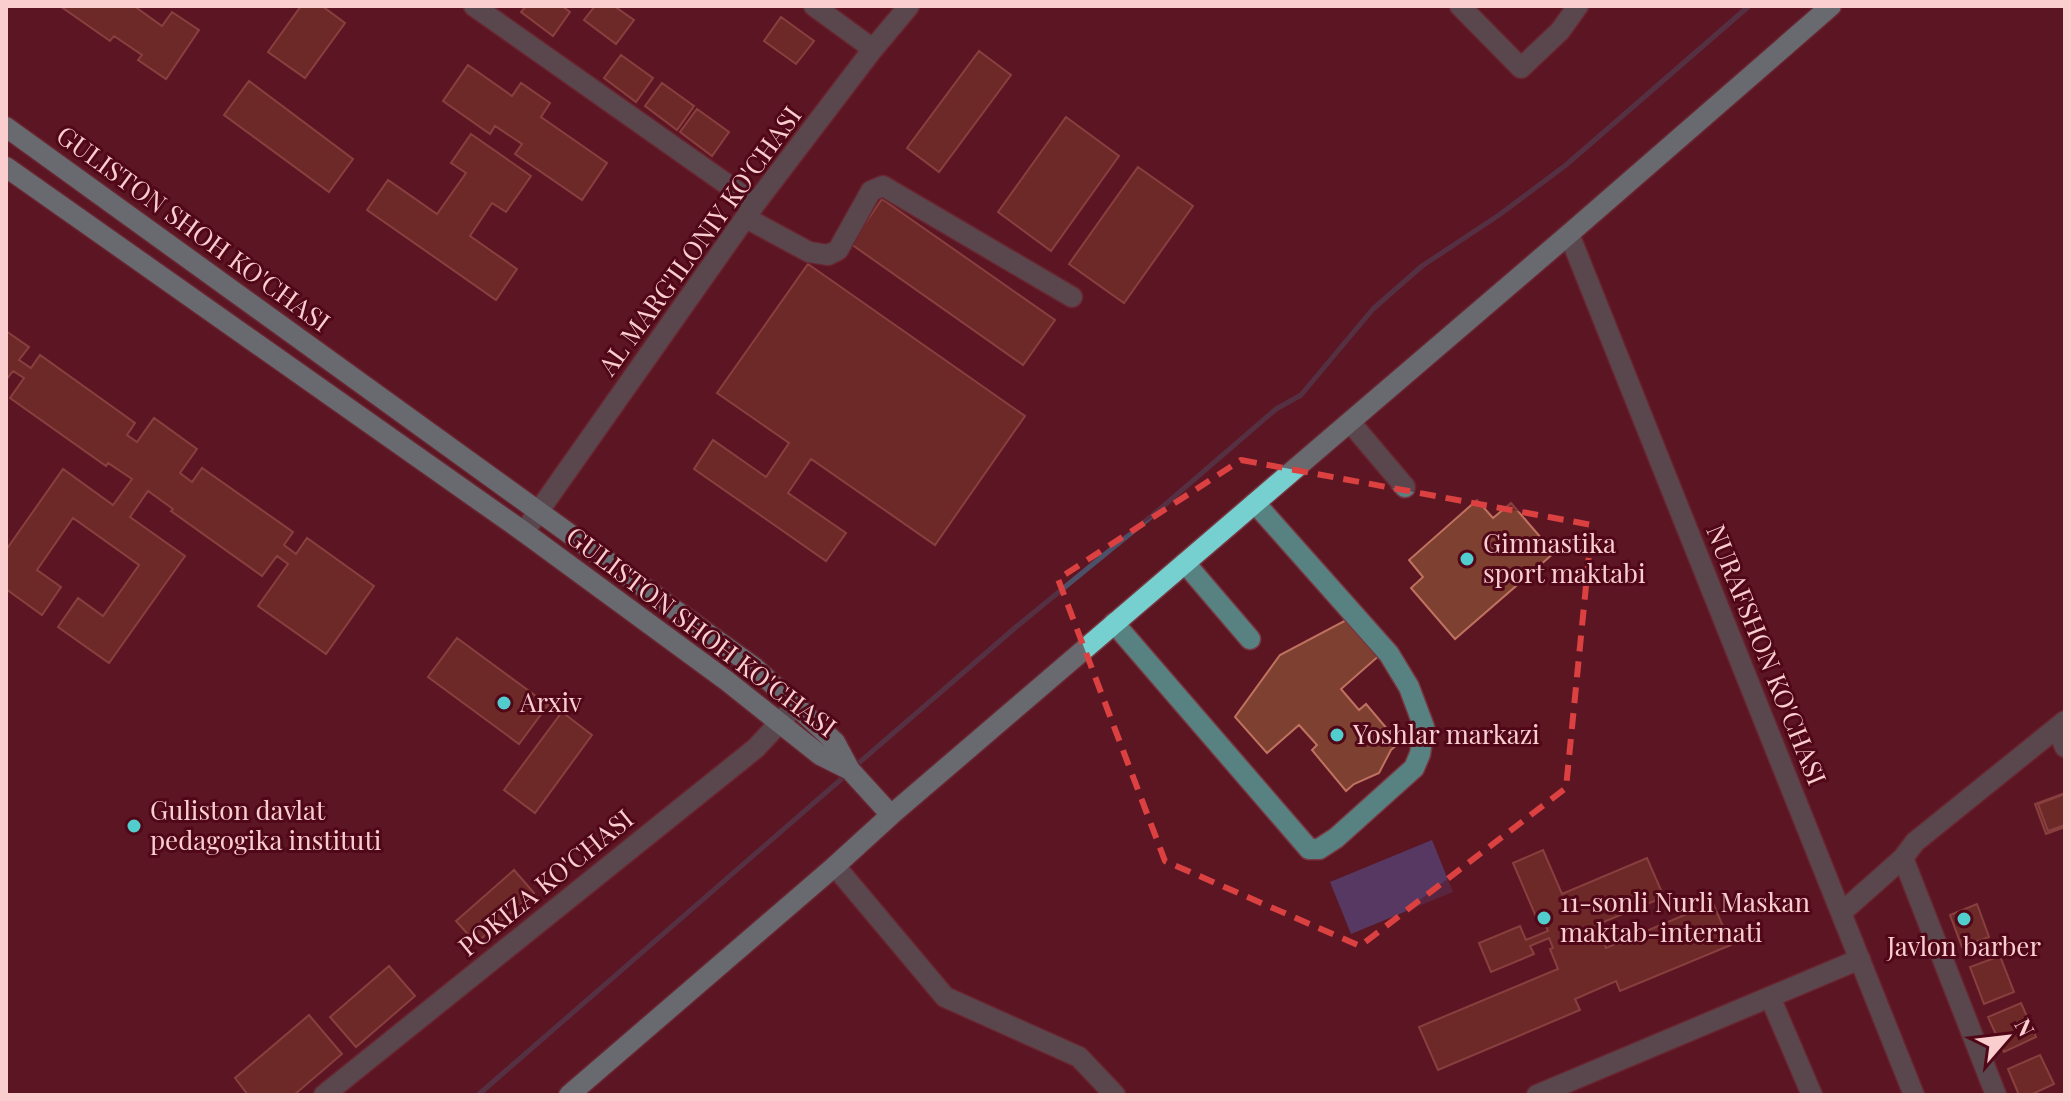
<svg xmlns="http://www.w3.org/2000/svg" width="2071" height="1101" font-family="'Playfair Display',serif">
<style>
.green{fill:#563862}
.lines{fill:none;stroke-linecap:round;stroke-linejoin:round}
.stream{stroke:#4c5169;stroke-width:5}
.building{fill:#7e4030;stroke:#bf725f;stroke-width:2}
.minor-casing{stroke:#783741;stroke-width:23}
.major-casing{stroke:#783741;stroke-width:23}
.minor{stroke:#588281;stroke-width:20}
.major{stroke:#75d0cf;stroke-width:20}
.marked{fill:none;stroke:#db4141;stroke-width:6;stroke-dasharray:16 10;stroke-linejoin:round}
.poi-dot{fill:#52cdcd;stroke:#500818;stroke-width:3}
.labels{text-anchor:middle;stroke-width:6;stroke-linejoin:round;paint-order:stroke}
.street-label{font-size:26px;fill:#facdcf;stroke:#500818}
.poi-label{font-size:26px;fill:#facdcf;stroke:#500818;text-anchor:start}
</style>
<rect width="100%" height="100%" fill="#5c1622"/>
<path class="green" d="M 1432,840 L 1453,892 L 1351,934 L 1330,882 Z"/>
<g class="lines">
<path class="stream" d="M 853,768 L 1016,627 L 1153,515 L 1276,409 L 1301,395 L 1373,309 L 1422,266 L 1499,215 L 1566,165 L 1749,6
M 478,1095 L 846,775"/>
</g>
<path class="building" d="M 60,6 L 134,6 L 162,26 L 172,12 L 199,30 L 166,79 L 138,60 L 142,55 L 114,36 L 110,41 Z
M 301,6 L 322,6 L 345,23 L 305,78 L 268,52 Z
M 526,6 L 562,6 L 570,12 L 553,36 L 521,12 Z
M 595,6 L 614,6 L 634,20 L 616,44 L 584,20 Z
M 781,17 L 814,41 L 796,64 L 764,41 Z
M 979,51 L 1011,75 L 939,172 L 907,148 Z
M 621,55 L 653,78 L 636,102 L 604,78 Z
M 468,65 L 512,96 L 521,83 L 550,103 L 541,117 L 607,163 L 582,200 L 515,154 L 522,144 L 495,126 L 490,134 L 443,101 Z
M 249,81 L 353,159 L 329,192 L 224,115 Z
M 662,83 L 694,106 L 677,130 L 645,106 Z
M 697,109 L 729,132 L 712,156 L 680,132 Z
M 1066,117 L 1119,156 L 1051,251 L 998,212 Z
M 471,134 L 531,176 L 506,212 L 492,203 L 470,236 L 517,269 L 496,300 L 367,210 L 388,180 L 437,214 L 466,173 L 451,163 Z
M 1138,167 L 1193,206 L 1124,303 L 1069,264 Z
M 882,199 L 1055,320 L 1023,365 L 851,244 Z
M 808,264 L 1025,416 L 935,545 L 811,459 L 788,493 L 846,533 L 826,561 L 694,469 L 713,440 L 766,477 L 789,443 L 717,393 Z
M 6,331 L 29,347 L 19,360 L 31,368 L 40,355 L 135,423 L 127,435 L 137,442 L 154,418 L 197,449 L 180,473 L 192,482 L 202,468 L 293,532 L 284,545 L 296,554 L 307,538 L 374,586 L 326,654 L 258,606 L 288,564 L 277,556 L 262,576 L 171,511 L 173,509 L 148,491 L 130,517 L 185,556 L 109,663 L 58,627 L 78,598 L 103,616 L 139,565 L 73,518 L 37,570 L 61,587 L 42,615 L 6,589 L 6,550 L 63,469 L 113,505 L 132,479 L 108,463 L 106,466 L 10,398 L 24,378 L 13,371 L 6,380 Z
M 1477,500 L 1493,518 L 1511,503 L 1554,553 L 1455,639 L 1411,588 L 1423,577 L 1409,560 Z
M 1350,618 L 1381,654 L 1341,689 L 1359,710 L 1366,704 L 1399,743 L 1391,750 L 1379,773 L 1354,784 L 1346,791 L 1312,750 L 1317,745 L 1299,725 L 1267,753 L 1235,717 L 1280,655 Z
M 457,638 L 548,705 L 519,744 L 428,677 Z
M 562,712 L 592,735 L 535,813 L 504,790 Z
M 2065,793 L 2065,827 L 2046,834 L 2035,804 Z
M 2065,794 L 2065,825 L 2048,831 L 2038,804 Z
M 1543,850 L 1562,894 L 1647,858 L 1664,897 L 1596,925 L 1606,948 L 1713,903 L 1731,945 L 1620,991 L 1616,981 L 1575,999 L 1580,1010 L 1438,1070 L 1419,1027 L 1558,969 L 1550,949 L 1553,948 L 1549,938 L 1530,946 L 1534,954 L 1491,972 L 1479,943 L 1520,926 L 1526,940 L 1548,931 L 1542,917 L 1537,919 L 1513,863 Z
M 514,870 L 534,893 L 476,943 L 456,921 Z
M 1977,904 L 1989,937 L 1962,947 L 1950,915 Z
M 2000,956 L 2014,992 L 1984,1004 L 1970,967 Z
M 389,966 L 415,996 L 356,1047 L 330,1017 Z
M 2021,1003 L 2036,1037 L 2004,1052 L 1988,1017 Z
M 309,1015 L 342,1054 L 294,1095 L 248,1095 L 235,1078 Z
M 2040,1055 L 2054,1084 L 2030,1095 L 2019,1095 L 2008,1069 Z"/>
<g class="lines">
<g class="minor-casing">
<path id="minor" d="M 474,6 L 755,204
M 814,6 L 873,49
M 1460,6 L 1521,68 L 1560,31 L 1578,6
M 746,218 L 809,252 L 828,255 L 838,250 L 871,191 L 883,186 L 1072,297
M 1569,234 L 1914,1095
M 1350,422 L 1405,487
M 524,532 L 755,204 L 873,49 L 909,6
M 1185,563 L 1250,639
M 1114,623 L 1309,849 L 1319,849 L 1336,838 L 1414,768 L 1420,754 L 1424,727 L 1409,687 L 1389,654 L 1255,503
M 2057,728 L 2065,747
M 1903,858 L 1996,1095
M 835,866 L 945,997 L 1079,1057 L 1115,1095
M 1841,913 L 1903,858 L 1915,842 L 2065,721
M 1770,997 L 1812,1095
M 324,1095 L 756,748 L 796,705
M 1537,1095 L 1860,959"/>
</g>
<g class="major-casing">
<path id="major" d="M 6,127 L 754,667 L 835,742 L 850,770 L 891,815
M 6,167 L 524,532 L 727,681 L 820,755 L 850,770
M 569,1095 L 835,866 L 891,815 L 1569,234 L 1831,6"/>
</g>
<use href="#minor" class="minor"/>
<use href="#major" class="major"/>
</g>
<path d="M0 0H2071V1101H0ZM 1241,460 L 1592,525 L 1566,788 L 1360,946 L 1165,861 L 1058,579 Z" fill="#5c1622" fill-opacity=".55" fill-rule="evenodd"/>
<path class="marked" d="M 1241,460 L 1592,525 L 1566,788 L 1360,946 L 1165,861 L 1058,579 Z"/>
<g class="poi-dot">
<circle cx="1467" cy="559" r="8"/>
<circle cx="504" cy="703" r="8"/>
<circle cx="1337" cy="735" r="8"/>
<circle cx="134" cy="826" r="8"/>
<circle cx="1544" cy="918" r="8"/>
<circle cx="1964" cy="919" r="8"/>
</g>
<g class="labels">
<g class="street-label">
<text transform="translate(193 229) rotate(36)" y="9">GULISTON SHOH KO'CHASI</text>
<text transform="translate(700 241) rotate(-54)" y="9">AL MARG'ILONIY KO'CHASI</text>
<text transform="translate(701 632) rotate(37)" y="9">GULISTON SHOH KO'CHASI</text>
<text transform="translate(1766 655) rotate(68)" y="9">NURAFSHON KO'CHASI</text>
<text transform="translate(546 883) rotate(-39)" y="9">POKIZA KO'CHASI</text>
</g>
<g class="poi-label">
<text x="1483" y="553">Gimnastika<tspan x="1483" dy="30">sport maktabi</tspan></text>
<text x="520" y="712">Arxiv</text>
<text x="1353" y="744">Yoshlar markazi</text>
<text x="150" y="820">Guliston davlat<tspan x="150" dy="30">pedagogika instituti</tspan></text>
<text x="1560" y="912">11-sonli Nurli Maskan<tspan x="1560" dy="30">maktab-internati</tspan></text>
<text x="1964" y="956" text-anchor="middle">Javlon barber</text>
</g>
</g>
<rect width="2071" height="1101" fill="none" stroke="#facdcf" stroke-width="16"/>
<g transform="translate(2007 1037) rotate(62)" stroke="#500818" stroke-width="6" paint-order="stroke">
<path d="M0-6L14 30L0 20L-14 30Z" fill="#facdcf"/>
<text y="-12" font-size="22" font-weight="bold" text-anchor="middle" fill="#facdcf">N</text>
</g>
</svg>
